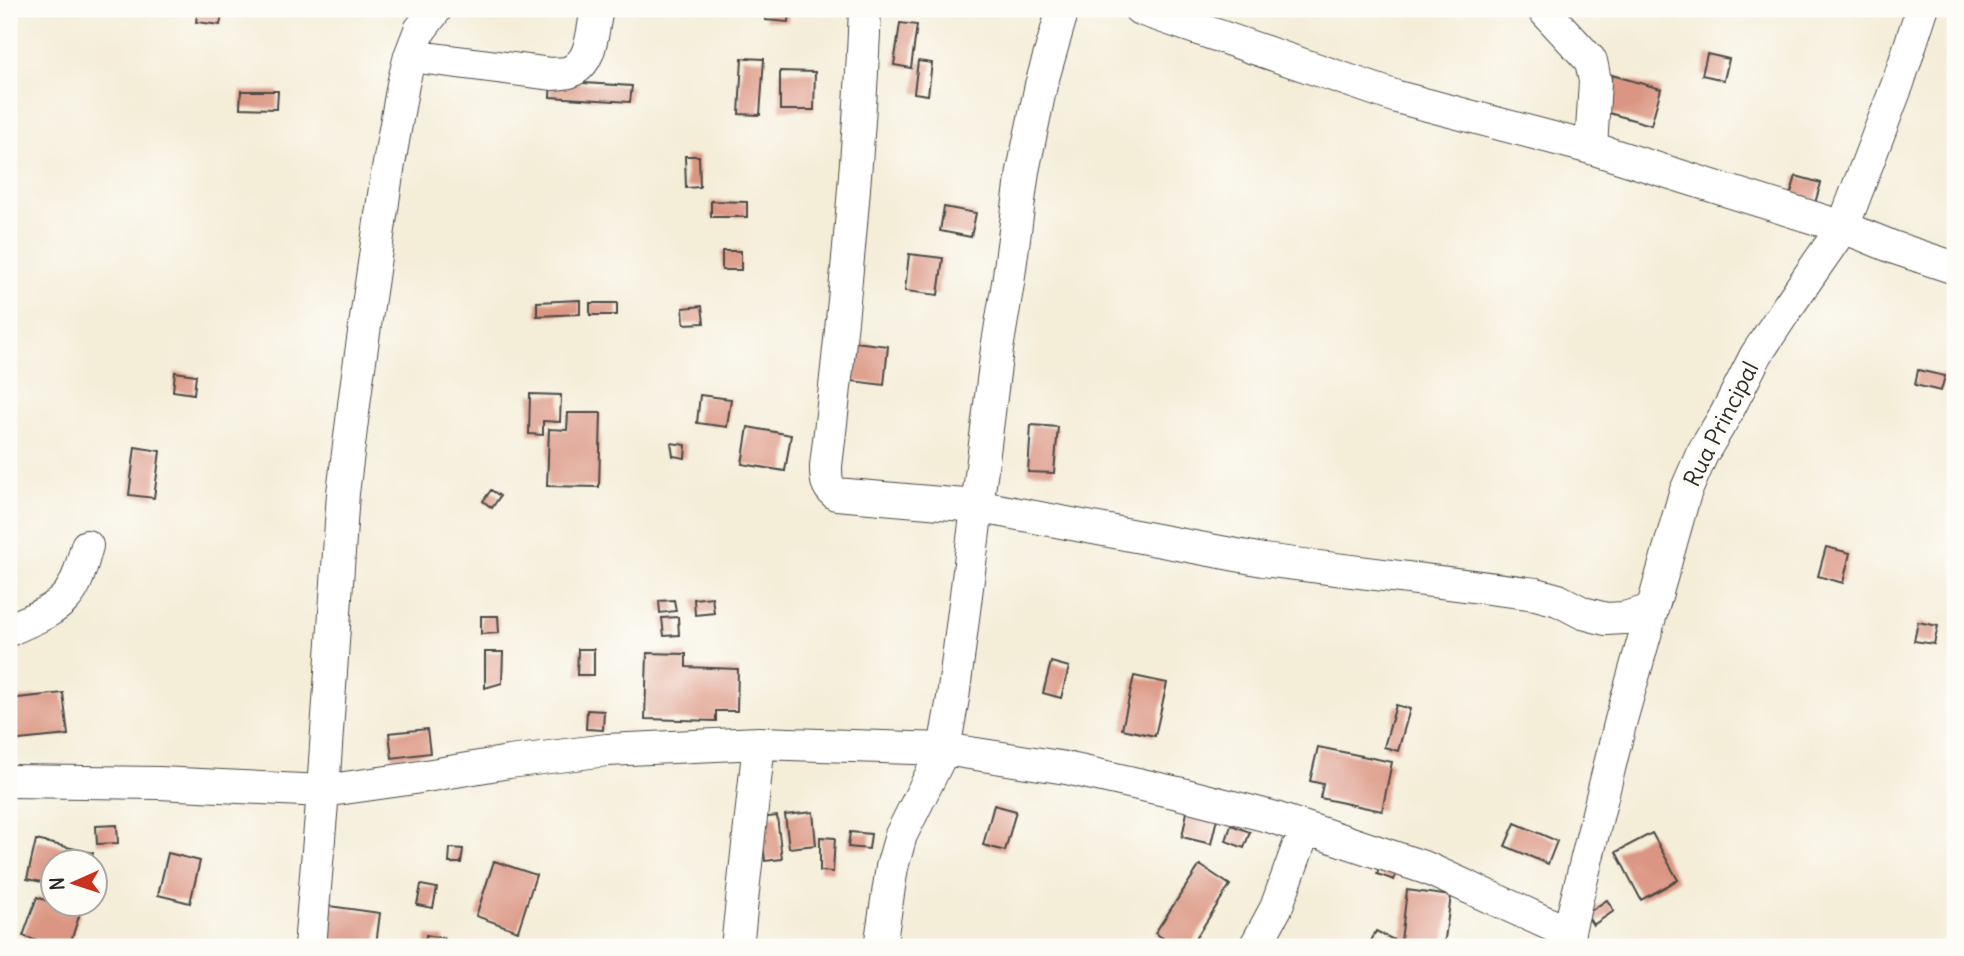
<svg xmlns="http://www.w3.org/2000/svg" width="1964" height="956" font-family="Delius,sans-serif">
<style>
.building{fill:#db9683}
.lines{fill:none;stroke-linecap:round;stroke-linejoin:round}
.minor-casing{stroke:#494845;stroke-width:34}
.minor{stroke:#fff;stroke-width:32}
.labels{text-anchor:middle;stroke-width:7;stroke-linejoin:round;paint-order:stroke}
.street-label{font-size:23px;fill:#2b2b2b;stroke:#fdfcf7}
</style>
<rect width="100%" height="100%" fill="#fdfcf7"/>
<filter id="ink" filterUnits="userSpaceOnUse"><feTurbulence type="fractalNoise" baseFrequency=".0143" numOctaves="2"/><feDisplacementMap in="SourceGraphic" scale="14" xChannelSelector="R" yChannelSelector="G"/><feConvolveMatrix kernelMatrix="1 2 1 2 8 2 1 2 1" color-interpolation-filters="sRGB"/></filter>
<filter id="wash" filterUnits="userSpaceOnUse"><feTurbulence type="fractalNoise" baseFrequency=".00686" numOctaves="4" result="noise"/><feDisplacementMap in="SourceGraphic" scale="28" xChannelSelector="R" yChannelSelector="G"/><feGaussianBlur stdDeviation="1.57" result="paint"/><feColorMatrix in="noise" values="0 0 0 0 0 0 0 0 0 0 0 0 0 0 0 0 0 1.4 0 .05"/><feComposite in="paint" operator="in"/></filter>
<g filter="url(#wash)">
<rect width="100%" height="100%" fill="#f4edd8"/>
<g id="blocks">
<path class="building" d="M 198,9 L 223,10 L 220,25 L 196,22 Z
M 766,9 L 789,9 L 788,22 L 765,20 Z
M 900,23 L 917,25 L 911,68 L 894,65 Z
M 1707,54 L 1729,59 L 1724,80 L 1702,75 Z
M 742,58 L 764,59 L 760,115 L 739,114 Z
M 918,61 L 932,63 L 928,95 L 914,93 Z
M 780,71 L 815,72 L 814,110 L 780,110 Z
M 1612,75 L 1661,89 L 1651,125 L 1602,111 Z
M 551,81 L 632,86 L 630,102 L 550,97 Z
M 241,91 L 278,91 L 277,109 L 240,108 Z
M 685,156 L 699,156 L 700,187 L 686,188 Z
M 1796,176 L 1821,183 L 1815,203 L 1790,196 Z
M 711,201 L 747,202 L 747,217 L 711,217 Z
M 944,207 L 976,213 L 971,237 L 940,231 Z
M 722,251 L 741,251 L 741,270 L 722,270 Z
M 909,254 L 943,258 L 938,295 L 905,291 Z
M 580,300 L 580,314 L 537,316 L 537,302 Z
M 590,303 L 617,303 L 617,315 L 590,315 Z
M 702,306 L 704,323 L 684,324 L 683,308 Z
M 855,342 L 888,346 L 884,385 L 851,381 Z
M 1918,370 L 1945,376 L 1941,391 L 1915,385 Z
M 175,372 L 196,375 L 194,394 L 173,391 Z
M 530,394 L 561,395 L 560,422 L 543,421 L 543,435 L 529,434 Z
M 700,395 L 731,399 L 727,427 L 697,423 Z
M 568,413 L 601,413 L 599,487 L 547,486 L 549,429 L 567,430 Z
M 1031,425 L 1058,427 L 1054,473 L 1028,472 Z
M 748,427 L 791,435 L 785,471 L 742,464 Z
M 671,443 L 686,445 L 685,458 L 673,456 Z
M 135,447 L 160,451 L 154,498 L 129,495 Z
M 491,490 L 500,496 L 492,508 L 483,501 Z
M 1826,547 L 1850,553 L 1843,583 L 1818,576 Z
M 712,597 L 714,613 L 695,615 L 694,599 Z
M 674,600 L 676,611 L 660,613 L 659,601 Z
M 481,616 L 498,616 L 499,633 L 481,634 Z
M 678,617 L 679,635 L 664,636 L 662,618 Z
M 1918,622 L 1938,626 L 1934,644 L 1914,641 Z
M 578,649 L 594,649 L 594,675 L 577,675 Z
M 485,652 L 503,652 L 502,683 L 485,688 Z
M 647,653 L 686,654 L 686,667 L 738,669 L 737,711 L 716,711 L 716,721 L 645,719 Z
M 1051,662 L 1069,667 L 1061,698 L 1043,693 Z
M 1134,676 L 1167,683 L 1155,736 L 1122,729 Z
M 63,693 L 68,735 L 9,741 L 9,699 Z
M 1396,705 L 1410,709 L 1398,751 L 1384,747 Z
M 587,710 L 604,711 L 603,730 L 586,729 Z
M 427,729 L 430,753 L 392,758 L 389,733 Z
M 1318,747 L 1392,762 L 1382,811 L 1320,798 L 1323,784 L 1310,781 Z
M 994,805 L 1016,811 L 1005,851 L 983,845 Z
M 1188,807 L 1218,814 L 1211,844 L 1182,837 Z
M 813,812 L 816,845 L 789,848 L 785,815 Z
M 777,816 L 782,859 L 765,861 L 760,818 Z
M 1515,823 L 1557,841 L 1548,864 L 1505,846 Z
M 117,825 L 118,843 L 97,844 L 96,826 Z
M 1231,825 L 1250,832 L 1244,848 L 1226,841 Z
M 850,832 L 871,834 L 869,849 L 848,847 Z
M 1652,833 L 1678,880 L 1641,900 L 1616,852 Z
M 820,837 L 835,838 L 833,872 L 820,871 Z
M 36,840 L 93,853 L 91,862 L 52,862 L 52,884 L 27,879 Z
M 450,848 L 463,849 L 461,863 L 449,863 Z
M 168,853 L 200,861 L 190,903 L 158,895 Z
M 494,861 L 536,875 L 518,931 L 476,916 Z
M 1381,862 L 1398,868 L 1394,880 L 1377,874 Z
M 1200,865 L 1230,885 L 1190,947 L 1177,947 L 1155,933 Z
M 421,885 L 437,888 L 433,908 L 417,905 Z
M 1407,890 L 1451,896 L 1444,946 L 1401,941 Z
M 37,897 L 80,913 L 69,947 L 54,947 L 23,936 Z
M 1607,900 L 1614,911 L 1593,925 L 1586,914 Z
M 322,905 L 380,913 L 376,945 L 344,941 L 343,947 L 317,947 Z
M 1376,931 L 1394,940 L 1391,947 L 1378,947 L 1370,943 Z
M 426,935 L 444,938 L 443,947 L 425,947 Z"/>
</g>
</g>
<g filter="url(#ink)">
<use href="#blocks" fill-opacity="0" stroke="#494845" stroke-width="2"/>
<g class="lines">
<g class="minor-casing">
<path id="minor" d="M 865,9 C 859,162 844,314 826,466 C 826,479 826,486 836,494 L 976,506 L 1263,560 L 1536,594 L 1558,600 L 1583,613 L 1606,619 L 1624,618 L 1652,610
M 1140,9 L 1397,97 L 1591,148 L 1843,227 L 1895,248 L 1955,268
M 1543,9 L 1591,61 L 1595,81 L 1591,148
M 410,56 L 552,74 C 557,73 564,74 569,72 C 593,63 592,30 597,9
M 9,630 C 27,621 52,613 66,597 C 78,584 82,563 87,546
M 9,781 L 159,783 L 323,791 L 408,779 L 509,762 L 607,750 L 759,743 L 944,749 L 1066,768 L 1178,793 L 1272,817 L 1426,868 L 1569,933
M 310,947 L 323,791 L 343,493 L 357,381 L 386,181 L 403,84 L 410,56 L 420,30 L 436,9
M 737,947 L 759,743
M 880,947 L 892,867 L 901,835 L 944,749 L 953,698 L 997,349 L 1008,283 L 1023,171 L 1041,85 L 1063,9
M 1255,947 L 1276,908 L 1305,828
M 1565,947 L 1621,720 L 1685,493 L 1702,454 L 1726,414 L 1756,355 L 1789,305 L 1843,227 L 1898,83 L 1922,9"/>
</g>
<use href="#minor" class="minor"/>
</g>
</g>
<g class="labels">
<g class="street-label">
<text transform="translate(1721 424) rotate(-63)" y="8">Rua Principal</text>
</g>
</g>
<rect width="1964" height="956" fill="none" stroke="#fdfcf7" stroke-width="35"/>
<g transform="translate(74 883) rotate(267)"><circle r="33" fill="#fdfcf7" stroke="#a9a8a5" stroke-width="2"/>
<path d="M0-5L12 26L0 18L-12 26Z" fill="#c8321e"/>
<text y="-10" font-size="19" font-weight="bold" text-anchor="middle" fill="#2b2b2b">N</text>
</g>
</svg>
